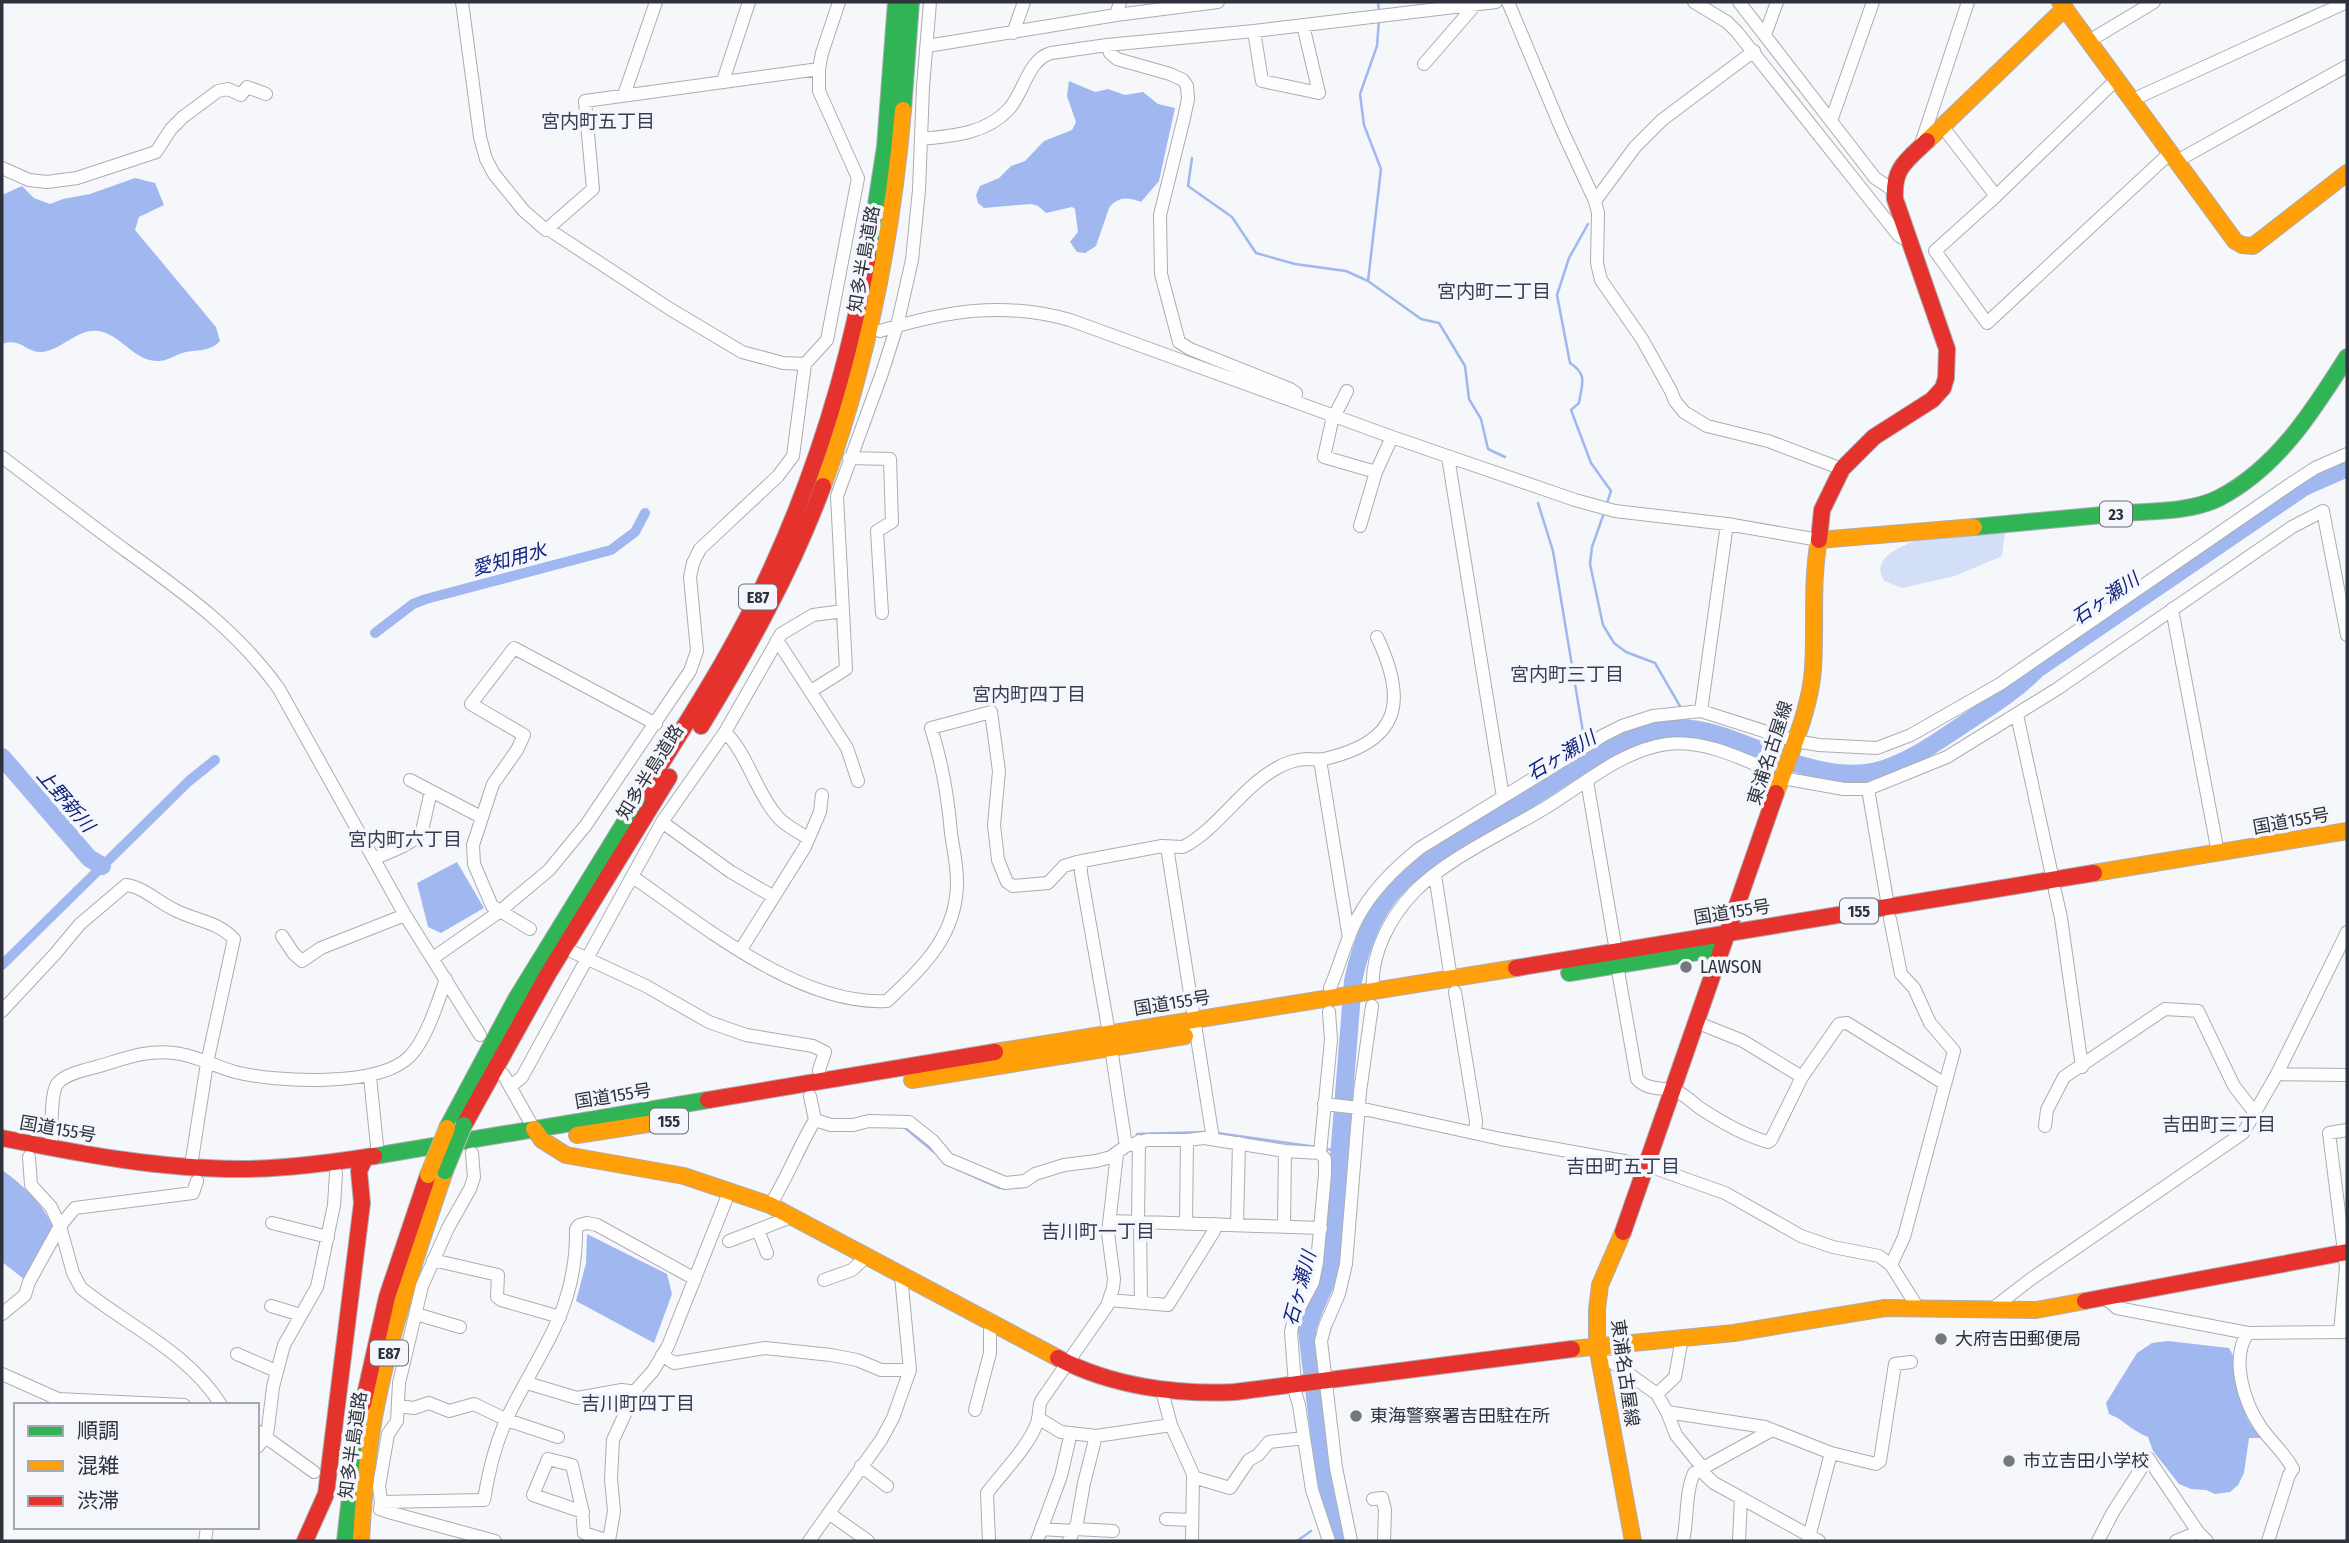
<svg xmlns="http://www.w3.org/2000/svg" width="2349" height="1543" font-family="'Fira Sans Condensed','Noto Sans JP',sans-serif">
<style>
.green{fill:#d3def7}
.water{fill:#a1b7f0}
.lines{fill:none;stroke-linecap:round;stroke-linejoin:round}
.stream{stroke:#a1b7f0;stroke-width:2.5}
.canal{stroke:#a1b7f0;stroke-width:10}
.river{stroke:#a1b7f0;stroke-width:18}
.street-casing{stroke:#abadb3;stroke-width:14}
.fast-casing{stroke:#abadb3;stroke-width:18}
.slow-casing{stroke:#abadb3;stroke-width:18}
.jam-casing{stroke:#abadb3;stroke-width:18}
.street{stroke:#fefefe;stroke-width:12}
.fast{stroke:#30b455;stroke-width:16}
.slow{stroke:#ff9f0a;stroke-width:16}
.jam{stroke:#e5322d;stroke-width:16}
.fast-bridge-casing{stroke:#bbbab2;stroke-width:18;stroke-linecap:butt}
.slow-bridge-casing{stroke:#bbbab2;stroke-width:18;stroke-linecap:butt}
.fast-bridge{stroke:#30b455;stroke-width:16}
.slow-bridge{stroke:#ff9f0a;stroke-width:16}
.poi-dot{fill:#74777e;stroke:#f4f6fc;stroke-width:2.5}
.labels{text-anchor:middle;stroke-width:7;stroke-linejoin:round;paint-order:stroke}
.shield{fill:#f4f6fc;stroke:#696d76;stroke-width:2}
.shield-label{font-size:16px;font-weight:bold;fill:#2e323c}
.street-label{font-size:18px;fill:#2e323c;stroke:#f4f6fc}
.poi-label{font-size:18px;fill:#2e323c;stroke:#f4f6fc;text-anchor:start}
.neighbourhood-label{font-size:19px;fill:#363e53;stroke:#f4f6fc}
.water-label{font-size:19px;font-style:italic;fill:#0f227b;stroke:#f4f6fc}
</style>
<rect width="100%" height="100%" fill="#f6f7fa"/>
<path class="green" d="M 1943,530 L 2005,531 L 2002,556 L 1955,576 L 1902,588 L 1884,581 C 1882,576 1879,571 1881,565 C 1886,548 1927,537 1943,530 Z"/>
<path class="water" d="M 1069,81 L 1095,92 L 1108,89 L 1125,95 L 1143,92 L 1158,104 L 1175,108 L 1159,181 L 1141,202 C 1128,197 1118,196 1109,208 L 1096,246 L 1085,253 L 1077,252 L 1070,242 L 1078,232 L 1075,209 L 1072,207 L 1046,213 L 1038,206 L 1031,204 L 984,208 L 978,203 L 976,195 L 980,186 L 999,178 L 1011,166 L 1025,161 L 1044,141 L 1072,130 L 1076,122 L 1067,96 Z
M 135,178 L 155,183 L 164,205 L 139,217 L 135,230 L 216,327 L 220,341 C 211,351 199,350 186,352 C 177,354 169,360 160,361 C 137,363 123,338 103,332 C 80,325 63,350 42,352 C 26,353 21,337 2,344 L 2,195 L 22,186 L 34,198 L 50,204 L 63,199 L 90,194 Z
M 457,862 L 484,908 L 441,933 L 428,927 L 417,883 Z
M 2,1170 C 22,1184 43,1204 53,1227 L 24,1279 L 2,1262 Z
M 587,1234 L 667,1274 L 672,1294 L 654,1343 L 576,1301 L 586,1263 Z
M 2168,1341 L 2229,1348 C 2242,1369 2238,1397 2248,1420 C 2251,1426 2257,1432 2262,1438 L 2249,1438 L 2244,1473 L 2238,1485 L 2230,1492 L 2215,1494 L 2206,1490 L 2191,1489 L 2179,1484 L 2153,1451 L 2148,1437 C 2132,1431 2123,1419 2109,1414 L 2106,1403 L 2137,1353 L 2152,1343 Z"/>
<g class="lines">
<path class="stream" d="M 1378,2 L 1379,12
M 1192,158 L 1188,186 L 1232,217 L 1256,253 L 1295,264 L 1346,271 L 1368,281 L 1421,319 L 1439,323 L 1465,366 L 1469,399 L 1481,419 L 1488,449 L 1505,457
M 1588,224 L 1569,258 L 1557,295 L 1570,363 C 1588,375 1582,383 1579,403 L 1571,410 L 1591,463 L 1611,491 L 1607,503
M 1368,281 L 1381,169 L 1364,125 L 1360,94 L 1377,46 L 1379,19
M 1538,503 L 1553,551 L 1585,744
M 1604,513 L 1592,547 L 1590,564 L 1603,625 L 1614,643 L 1626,652 L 1655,663 L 1681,708
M 1686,716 L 1693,729
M 1587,750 L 1592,761
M 904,1127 L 934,1152
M 1217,1133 L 1317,1147
M 1137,1134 L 1207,1132
M 1324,1149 L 1338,1150
M 946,1164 L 1000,1188 L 1024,1187
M 1328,1522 L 1336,1518
M 1297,1541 L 1311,1531"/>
<path class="canal" d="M 375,633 L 413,604 L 426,599 L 611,550 L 635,532 L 645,513
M 2,965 L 189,781 L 215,760"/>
<path class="river" d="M 2,757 L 89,858 L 102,866
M 1342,1541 L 1324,1474 L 1307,1330 C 1312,1309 1324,1291 1330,1271 L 1353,981 C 1360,948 1371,916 1394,890 C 1430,851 1481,828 1526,801 C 1565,777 1626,731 1672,728 C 1714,726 1754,750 1794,763 C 1820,771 1850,778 1877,771 C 1908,763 1935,743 1961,726 C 1988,708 2015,692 2037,669 L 2304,487 L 2347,468"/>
<g class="street-casing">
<path id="street" d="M 462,2 L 480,137 L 486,159 L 494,174 L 524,211 L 546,230 L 593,189 L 585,101 L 819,69
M 1508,2 L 1561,128 L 1595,201 L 1598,213 L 1597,263 L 1601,280 L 1642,339 L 1671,391 L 1675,401 L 1684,412 L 1707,426 L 1768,441 L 1842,469
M 1694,2 L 1727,22 L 1737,32 L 1899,236 L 1909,241
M 1739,2 L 1875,178 L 1893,190
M 1116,15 L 1120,2
M 1254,31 L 1262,81 L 1319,93 L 1303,25
M 1013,33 L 1024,2
M 1765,35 L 1777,2
M 2089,41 L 2154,2
M 1107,45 L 1110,53 L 1117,59 L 1170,74 L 1183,80 L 1187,86 L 1188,99 L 1184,118 L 1160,215 L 1161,274 L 1179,342 L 1190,349 L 1290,389 L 1296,393 L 1295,401
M 927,46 L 1116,15 L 1218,2
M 1424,64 L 1476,4
M 2117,79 L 1996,196 L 1935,251 L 1987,323 L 2170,153
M 723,81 L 749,2
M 624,95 L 656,2
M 2132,100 L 2347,2
M 1831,121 L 1873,2
M 1942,126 L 1996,196
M 921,139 C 952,136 985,134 1008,110 C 1024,94 1027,60 1051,53 L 1107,45 L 1254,31 L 1496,2
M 1921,144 L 1968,2
M 2177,161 L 2347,66
M 2,168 L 29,180 L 47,182 L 77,178 L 156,152 L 171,129 L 183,117 L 218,91 L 228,89 L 241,95 L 247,87 L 266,94
M 1595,201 L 1635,147 L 1662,120 L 1754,51
M 548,229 L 670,309 L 742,352 L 783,363 L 805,364
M 880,331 C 946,311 1002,301 1070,320 L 1392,437 L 1575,500 L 1615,511 L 1727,524 L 1819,540
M 1347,391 L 1332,421 L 1324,457 L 1376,472
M 2,457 C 43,488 84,520 125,550 C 183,592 237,630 279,689 L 405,915 L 480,1035
M 1448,457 L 1503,797
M 849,458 L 890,459 L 892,522 L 877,531 L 882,613
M 1360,526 L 1376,472 L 1392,437
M 2172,609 L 2218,853
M 777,640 L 847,748 L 858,781
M 811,691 L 846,669 L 837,496 L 882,373 L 897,326 L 912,260 L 919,190 L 923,87 L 930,2
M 1701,711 L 1727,524
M 2017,715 L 2053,880
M 725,732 C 747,753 756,792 777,816 C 784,825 798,832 808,838
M 1320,760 L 1349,938
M 1782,778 L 1844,789 L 1868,789 L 1947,757 L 2057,689 L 2292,527 L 2323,511 L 2347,635
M 410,780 L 481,817
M 1587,781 L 1616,951
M 1868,789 L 1888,906
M 662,822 L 731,872 L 774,897
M 1167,847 L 1213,1139
M 374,859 C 390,851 411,846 422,831 L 431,791
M 1081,861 L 1081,873 L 1109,1033
M 1435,875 L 1451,979
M 633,877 C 702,925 800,1006 887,1001 C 924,967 958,933 957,880 C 957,865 953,848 951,833 C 948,797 942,762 931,728 L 991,712 L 999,771 L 994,825 L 998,860 L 1007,882 L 1013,886 L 1048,883 L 1064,866 L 1077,862 L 1162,846 L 1183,847 C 1218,829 1242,787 1277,768 C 1285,763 1298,759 1308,759 C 1313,759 1318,760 1324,759 C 1400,742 1408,702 1377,637
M 2055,891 L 2061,918 L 2082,1067
M 1890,919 L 1901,974 L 1914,988 L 1930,1023 L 1954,1051 L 1904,1237 L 1891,1265
M 530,929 L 492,906 L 474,864 L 473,845 L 493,784 L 517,750 L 524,735 L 471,704 L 514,648 L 656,724
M 282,936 L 294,954 L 302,961 L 321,948 L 405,915
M 740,951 L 805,847 L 820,812 L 822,795
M 573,952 L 646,986 L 709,1022 L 746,1035 L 813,1046 L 825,1052 L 819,1070 L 821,1081
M 433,958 L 499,912 L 549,870 L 586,825 L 690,671 L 697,651 L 690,577 L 693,563 L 700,549 L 778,476 L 793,456 L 805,364 L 827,340 L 858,178 L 819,91 L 819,69 L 822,53 L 839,2
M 1617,965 L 1637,1079 C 1649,1092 1664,1086 1678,1092 C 1685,1095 1693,1103 1700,1108 C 1721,1122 1743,1135 1768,1142 L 1771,1140 L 1802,1077 L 1839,1024 L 1847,1023 L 1945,1084
M 1373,991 C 1370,954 1390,917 1415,891 C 1448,858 1505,832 1545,808 C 1583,785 1622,750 1667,744 C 1701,740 1734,755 1764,768
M 1455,992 L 1476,1121 L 1475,1133
M 1331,998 L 1330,988 C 1340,965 1346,939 1358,917 C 1373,889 1396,867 1420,848 L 1604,735 L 1622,726 L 1653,716 L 1701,711 L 1795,741 L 1819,745 L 1877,748 L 1911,735 L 2000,684 L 2292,483 L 2315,468 L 2347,454
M 2,1011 L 55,954 L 80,924 L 126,885 C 144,887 159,903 175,910 C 196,921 217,921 234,939 L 207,1063 L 191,1166
M 1696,1022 L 1743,1041 L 1802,1077
M 1111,1048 L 1126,1146
M 503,1074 L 534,1129
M 2277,1074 L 2347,1075
M 370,1077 L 378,1156
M 511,1086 L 522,1077 L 662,822 L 725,732 L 781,634 L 813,615 L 843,611
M 1324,1104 L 1359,1108 L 1501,1139 L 1646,1165 L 1725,1193 L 1801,1236 L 1833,1247 L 1879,1256 L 1891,1265 L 1918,1308
M 815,1120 L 831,1125 L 853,1125 L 869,1121 L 909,1122 L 933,1141 L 948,1159 L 1005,1183 L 1025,1181 L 1035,1174 L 1064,1165 L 1096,1161 L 1111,1157 L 1126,1146 L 1147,1140 L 1187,1140 L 1204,1138 L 1285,1151 L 1320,1153
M 2045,1126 L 2047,1110 L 2064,1077 L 2165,1009 L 2198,1011 L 2234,1086 L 2255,1113
M 51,1147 C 52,1133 50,1095 57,1084 C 65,1074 84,1070 96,1067 C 121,1060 147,1049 174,1053 C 195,1055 214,1066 235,1072 C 275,1082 380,1088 410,1056 C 426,1040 438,1002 446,979
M 472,1153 L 474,1177 L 470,1189 L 448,1228 L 422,1286 L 399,1383 L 397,1421 L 388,1434 L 379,1486 L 381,1502 L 484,1500 C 489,1468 497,1437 512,1408 C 545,1343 577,1306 576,1229 L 579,1225 L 587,1223 L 597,1225 L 695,1279
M 29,1157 L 31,1185 L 51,1207 L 60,1226 L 73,1273 L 81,1288 C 128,1326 188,1352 221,1405
M 770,1205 C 788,1177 798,1148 815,1120 L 810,1096
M 1110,1221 L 1321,1228
M 1138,1222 L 1139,1141
M 1140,1222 L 1141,1303
M 272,1223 L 328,1237
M 1186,1223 L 1187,1140
M 1237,1225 L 1239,1143
M 1284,1226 L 1285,1151
M 758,1230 L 767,1253
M 729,1241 L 786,1219 L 789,1214
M 433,1260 L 498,1275 L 497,1297 L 501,1300 L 560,1317
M 824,1280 L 852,1270 L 867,1256
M 2105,1298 L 2117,1308 L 2248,1333
M 1109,1300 L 1168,1305 L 1214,1231 L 1215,1224
M 271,1306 L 301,1315
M 1992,1309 L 2031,1279 L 2243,1133 L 2277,1074 L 2347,932
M 2,1314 L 25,1295 L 29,1282 L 60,1226 L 75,1208 L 193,1193 L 197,1181
M 416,1314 L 460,1327
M 2340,1332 L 2346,1268 L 2329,1133 L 2347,1130
M 237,1354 L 276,1371
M 662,1355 L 674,1363 L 765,1348 L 831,1355 L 857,1360 L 881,1370 L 910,1370
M 1600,1361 L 1612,1362 L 1657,1394 L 1667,1412 L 1765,1427 L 1831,1453 L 1876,1464 L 1880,1461 L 1895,1364 L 1911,1362
M 2,1374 L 58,1399 L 184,1405
M 527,1383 L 577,1398 L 622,1390 L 635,1392
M 1295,1384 L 1291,1332 L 1294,1318 L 1313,1282 L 1317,1262 L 1325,1174 L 1325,1159 L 1320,1153 L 1331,1040 L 1329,1012
M 1293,1385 L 1299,1405 L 1312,1490 L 1329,1541
M 1162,1391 L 1171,1425 L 1193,1474 L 1192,1541
M 1657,1394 L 1675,1377 L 1682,1338
M 398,1406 L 414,1408 L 429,1403 L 449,1411 L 474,1404 L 507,1420 L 558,1437
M 975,1410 L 990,1353 L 990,1331 L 993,1324
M 1667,1412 L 1676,1435 L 1702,1467
M 1038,1418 L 1061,1432 L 1096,1436 L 1171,1425
M 257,1431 L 314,1472
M 257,1447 L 266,1437 L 268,1428 L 273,1387 L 284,1345 L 317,1287 L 334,1205 L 336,1173
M 861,1466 L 887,1486
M 1700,1470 L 1714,1483 L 1819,1541
M 1193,1477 L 1230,1488 L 1249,1460 L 1258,1455 L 1269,1442 L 1304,1438
M 1373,1499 L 1382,1498 L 1385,1510 L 1384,1541
M 381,1502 L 380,1509 L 392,1513 L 495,1541
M 583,1512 L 533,1495 L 548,1459 L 572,1465 L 582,1509 L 584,1533 L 608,1541
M 830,1514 L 868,1541
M 1166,1519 L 1192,1520
M 1041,1529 L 1074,1531
M 1075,1529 L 1113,1531
M 205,1541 L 207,1527
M 609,1541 L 614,1511 L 611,1479 L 613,1440 L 636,1390 L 653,1371 L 668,1346 L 730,1190
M 809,1541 L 881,1440 L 893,1418 L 910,1370 L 901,1276
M 989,1541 L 987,1493 C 1002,1473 1029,1446 1037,1423 C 1040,1415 1038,1408 1041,1401 L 1107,1306 L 1113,1288 L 1114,1279 L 1108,1233 L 1117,1154
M 1037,1541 L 1061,1476 L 1069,1441
M 1069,1541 L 1077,1523 L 1084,1483 L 1096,1436
M 1351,1541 L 1336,1468 L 1321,1341 L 1325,1326 L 1339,1294 L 1346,1264 L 1360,1092 L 1372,1006
M 1683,1541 C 1688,1519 1685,1493 1694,1473 L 1772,1430
M 1739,1541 L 1741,1498
M 1808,1541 L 1831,1453
M 2098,1541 L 2113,1512 L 2148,1458 L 2198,1532 L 2207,1541
M 2176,1541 L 2198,1532
M 2268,1541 L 2289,1475 L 2293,1469 C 2285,1453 2270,1441 2260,1426 C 2244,1402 2230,1358 2248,1333 L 2347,1332"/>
</g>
<g class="fast-casing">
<path id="fast" d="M 903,110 L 911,2
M 868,256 L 885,147 L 896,2
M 1974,527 C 2024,522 2074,518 2124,513 C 2154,511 2191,512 2219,498 C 2277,468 2313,411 2347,357
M 1569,973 L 1710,950
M 447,1128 L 516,999 L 644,791
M 374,1156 L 708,1100
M 345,1541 L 355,1453"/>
</g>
<g class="slow-casing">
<path id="slow" d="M 2060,2 L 2235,241 L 2242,245 L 2253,246 L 2347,173
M 1927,141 L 2065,8
M 823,486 C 867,365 892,238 903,110
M 1776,793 C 1790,753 1810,711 1813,669 C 1816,626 1811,583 1819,540 L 1974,527
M 2094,873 L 2347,831
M 995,1052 L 1516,968
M 912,1080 L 1185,1036
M 534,1129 L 542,1140 L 566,1155 L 684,1176 L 770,1205 L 1058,1358
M 577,1135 L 680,1119
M 1623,1232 L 1600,1285 L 1597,1310 L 1597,1346 L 1633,1541
M 1572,1349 L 1734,1333 L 1885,1308 L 2036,1310 L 2085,1301
M 361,1541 C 363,1504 366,1466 372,1429 C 387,1341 416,1255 445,1171"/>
</g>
<g class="jam-casing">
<path id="jam" d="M 1819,540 L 1822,510 L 1842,469 L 1874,437 L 1932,400 L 1943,388 L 1946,378 L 1947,349 L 1895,199 C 1893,168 1906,161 1927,141
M 701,726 C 748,649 792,570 823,486
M 644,791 C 690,717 738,644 773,565 C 818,466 849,363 868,256
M 1516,968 L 2094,873
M 708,1100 L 995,1052
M 464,1125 L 548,974 L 669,777
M 2,1138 C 81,1154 160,1169 241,1169 C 286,1169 330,1163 374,1156
M 1623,1232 L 1776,793
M 2085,1301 L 2347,1252
M 1058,1358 C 1111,1386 1176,1395 1235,1392 L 1572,1349
M 363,1404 L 387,1297 L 428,1175
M 305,1541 L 326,1494 L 362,1203 L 359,1171 L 365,1158"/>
</g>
<use href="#street" class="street"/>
<use href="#fast" class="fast"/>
<use href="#slow" class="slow"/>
<use href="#jam" class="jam"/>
<g class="fast-bridge-casing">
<path id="fast-bridge" d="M 445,1171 L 464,1125"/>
</g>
<g class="slow-bridge-casing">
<path id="slow-bridge" d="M 428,1175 L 447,1128"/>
</g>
<use href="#fast-bridge" class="fast-bridge"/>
<use href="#slow-bridge" class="slow-bridge"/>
</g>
<g class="poi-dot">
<circle cx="1686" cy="967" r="7"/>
<circle cx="1941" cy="1339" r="7"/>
<circle cx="1356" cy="1416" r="7"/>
<circle cx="2009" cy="1461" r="7"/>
</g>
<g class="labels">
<g class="shield">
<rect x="2100" y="501.5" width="32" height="25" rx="5"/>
<rect x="739" y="584.5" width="38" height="25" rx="5"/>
<rect x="1840" y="898.5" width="38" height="25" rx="5"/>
<rect x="650" y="1108.5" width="38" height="25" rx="5"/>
<rect x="370" y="1340.5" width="38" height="25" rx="5"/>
</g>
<g class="shield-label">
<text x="2116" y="520">23</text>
<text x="758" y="603">E87</text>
<text x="1859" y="917">155</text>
<text x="669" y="1127">155</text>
<text x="389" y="1359">E87</text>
</g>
<g class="street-label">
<text transform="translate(864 259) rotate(-80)" y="6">知多半島道路</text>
<text transform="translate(1770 753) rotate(-72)" y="6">東浦名古屋線</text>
<text transform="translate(650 772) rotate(-58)" y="6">知多半島道路</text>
<text transform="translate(2291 821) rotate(-10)" y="6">国道155号</text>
<text transform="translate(1732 912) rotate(-9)" y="6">国道155号</text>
<text transform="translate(1172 1003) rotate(-9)" y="6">国道155号</text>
<text transform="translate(613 1096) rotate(-9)" y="6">国道155号</text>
<text transform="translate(58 1129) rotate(10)" y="6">国道155号</text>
<text transform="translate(1625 1373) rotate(82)" y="6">東浦名古屋線</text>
<text transform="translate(353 1445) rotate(-82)" y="6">知多半島道路</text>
</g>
<g class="poi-label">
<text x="1700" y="973">LAWSON</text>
<text x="1955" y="1345">大府吉田郵便局</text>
<text x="1370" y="1422">東海警察署吉田駐在所</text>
<text x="2023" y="1467">市立吉田小学校</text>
</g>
<g class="neighbourhood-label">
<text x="598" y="128">宮内町五丁目</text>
<text x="1494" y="298">宮内町二丁目</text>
<text x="1567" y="681">宮内町三丁目</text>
<text x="1029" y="701">宮内町四丁目</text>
<text x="405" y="846">宮内町六丁目</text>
<text x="2219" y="1131">吉田町三丁目</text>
<text x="1623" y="1173">吉田町五丁目</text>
<text x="1098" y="1238">吉川町一丁目</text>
<text x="638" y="1410">吉川町四丁目</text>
</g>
<g class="water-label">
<text transform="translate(509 559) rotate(-15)" y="7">愛知用水</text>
<text transform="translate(2105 598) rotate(-34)" y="7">石ヶ瀬川</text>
<text transform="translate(1561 755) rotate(-31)" y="7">石ヶ瀬川</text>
<text transform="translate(66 800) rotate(49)" y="7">上野新川</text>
<text transform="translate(1299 1288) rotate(-75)" y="7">石ヶ瀬川</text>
</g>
</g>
<rect width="2349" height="1543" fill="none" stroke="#2e323c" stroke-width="7"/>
<rect x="14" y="1403" width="245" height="126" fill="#f4f6fc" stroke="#a5a8af" stroke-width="2"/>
<rect x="28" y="1426" width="35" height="10" fill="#30b455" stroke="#a5a8af" stroke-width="2"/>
<text x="77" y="1438" font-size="21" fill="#2e323c">順調</text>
<rect x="28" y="1461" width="35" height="10" fill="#ff9f0a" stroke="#a5a8af" stroke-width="2"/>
<text x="77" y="1473" font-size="21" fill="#2e323c">混雑</text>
<rect x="28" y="1496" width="35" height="10" fill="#e5322d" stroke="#a5a8af" stroke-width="2"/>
<text x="77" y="1508" font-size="21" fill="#2e323c">渋滞</text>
</svg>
